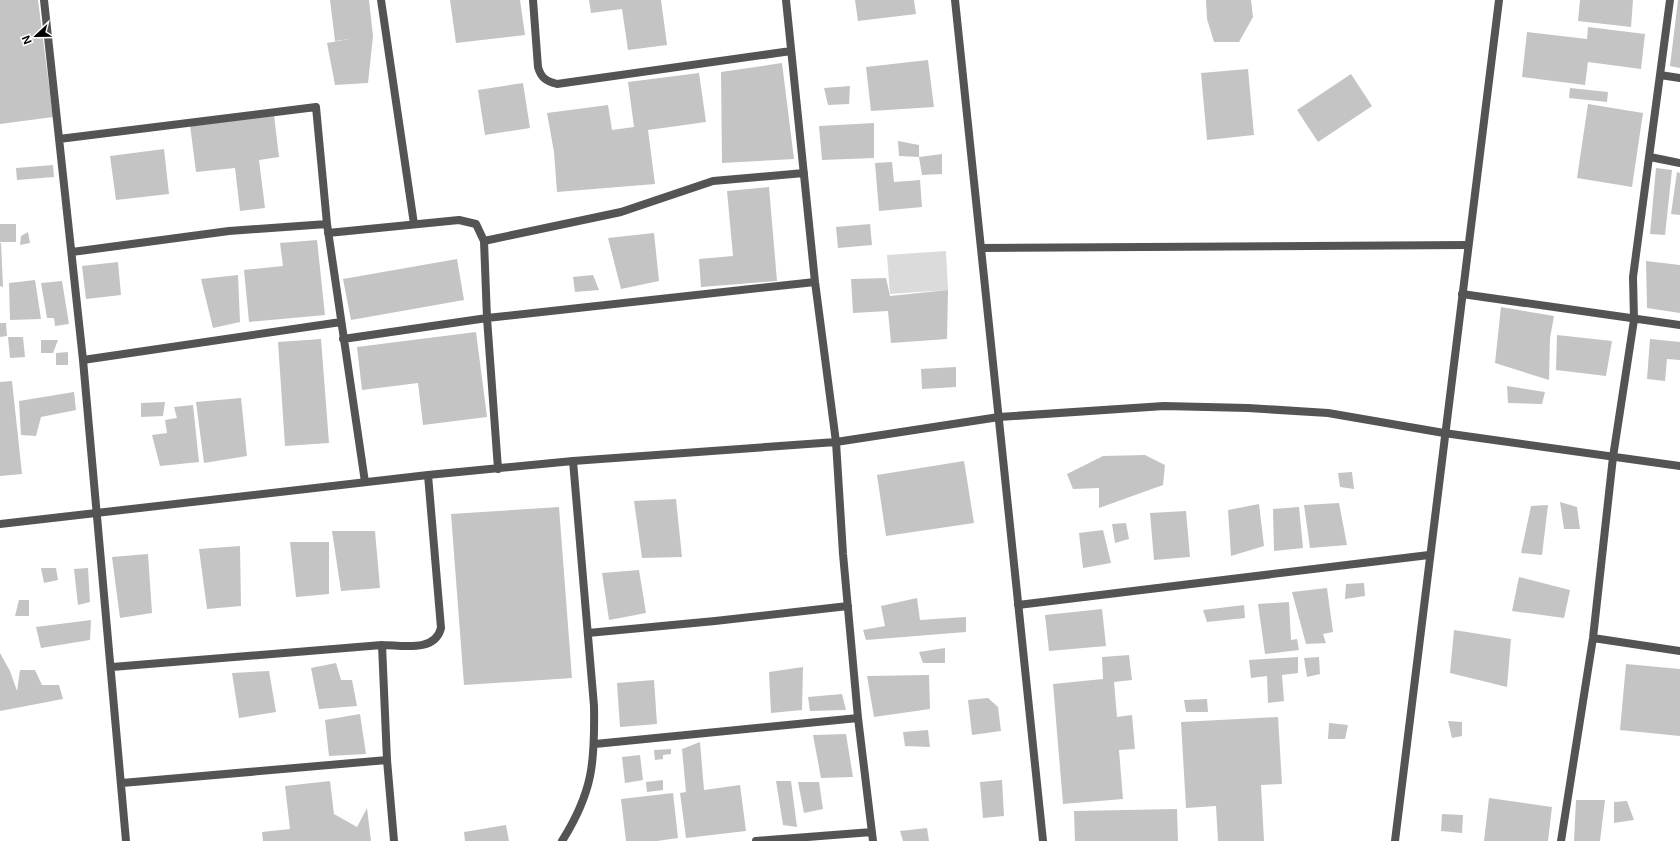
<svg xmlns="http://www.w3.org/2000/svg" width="1680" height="841" font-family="Inter,sans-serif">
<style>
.green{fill:#dbdbdb}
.building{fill:#c4c4c4}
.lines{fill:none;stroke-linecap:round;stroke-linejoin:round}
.minor{stroke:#545454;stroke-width:8}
.tertiary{stroke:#545454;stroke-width:8}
</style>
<rect width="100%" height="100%" fill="#fff"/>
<path class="green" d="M 946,251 L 948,290 L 890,294 L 887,255 Z"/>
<path class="building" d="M 0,0 L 38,0 L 53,117 L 0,124 Z
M 330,0 L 369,0 L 373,36 L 368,83 L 335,85 L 327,43 L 349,39 L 335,41 Z
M 450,0 L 520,0 L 525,35 L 456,43 Z
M 589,0 L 661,0 L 667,45 L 628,50 L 622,9 L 591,13 Z
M 855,0 L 914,0 L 916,14 L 858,21 Z
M 1206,0 L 1251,0 L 1253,17 L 1239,42 L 1214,42 L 1207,19 Z
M 1580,0 L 1633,0 L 1631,27 L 1578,21 Z
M 1678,0 L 1680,0 L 1680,68 L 1670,66 Z
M 1588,27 L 1645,34 L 1641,69 L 1588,62 L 1585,85 L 1522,77 L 1527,32 L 1587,39 Z
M 928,60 L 934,107 L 871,111 L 866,67 Z
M 782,63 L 794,159 L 722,163 L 721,72 Z
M 1248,69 L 1254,135 L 1207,140 L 1201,73 Z
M 699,73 L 706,122 L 648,130 L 655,184 L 557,192 L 554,152 L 547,113 L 608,105 L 612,130 L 634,127 L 628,82 Z
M 1351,74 L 1372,106 L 1318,142 L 1297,110 Z
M 523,83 L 530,128 L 485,135 L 478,90 Z
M 850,86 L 849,104 L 828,105 L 824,88 Z
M 1570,88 L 1608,92 L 1607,102 L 1569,98 Z
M 1588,104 L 1643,113 L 1632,187 L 1577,178 Z
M 274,115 L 279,157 L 259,160 L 265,208 L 240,211 L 235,168 L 196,172 L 190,125 Z
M 874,123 L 874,158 L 822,160 L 819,126 Z
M 898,141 L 919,145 L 919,157 L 899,156 Z
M 164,149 L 169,194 L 116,200 L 110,156 Z
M 942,154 L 942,174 L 922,175 L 919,157 Z
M 892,162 L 894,182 L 920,180 L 922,207 L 879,211 L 875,163 Z
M 53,165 L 54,177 L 17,180 L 16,168 Z
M 1656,168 L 1672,170 L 1665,235 L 1650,234 Z
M 1677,172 L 1680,173 L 1680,215 L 1671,214 Z
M 769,187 L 777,281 L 701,287 L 699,259 L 733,256 L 727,191 Z
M 0,224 L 16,224 L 16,242 L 0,242 Z
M 870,224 L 872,245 L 838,248 L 836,227 Z
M 28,232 L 30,243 L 20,245 L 21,236 Z
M 654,233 L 659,281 L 621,289 L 608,238 Z
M 317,240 L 325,315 L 249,322 L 244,270 L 283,266 L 280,243 Z
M 0,243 L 1,243 L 3,287 L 0,286 Z
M 457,259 L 464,300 L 351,320 L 343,279 Z
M 1646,261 L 1680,265 L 1680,313 L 1647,308 Z
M 118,262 L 121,295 L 86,299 L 82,266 Z
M 238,275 L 240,322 L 213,328 L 201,279 Z
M 593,275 L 599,290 L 575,292 L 573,277 Z
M 886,278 L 890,296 L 948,290 L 947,339 L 891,343 L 888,311 L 853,313 L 851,279 Z
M 35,280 L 41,319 L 10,320 L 9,283 Z
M 62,281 L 69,324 L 55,326 L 54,318 L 47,318 L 41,283 Z
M 1501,307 L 1554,316 L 1550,338 L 1549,380 L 1495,363 Z
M 0,323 L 6,323 L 7,336 L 0,337 Z
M 476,332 L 487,417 L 423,425 L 418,383 L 362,390 L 357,347 Z
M 1557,335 L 1612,341 L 1606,376 L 1556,370 Z
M 8,337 L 23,337 L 25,357 L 10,358 Z
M 321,339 L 329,443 L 285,446 L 278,342 Z
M 1650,339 L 1680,342 L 1680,360 L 1667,359 L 1665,381 L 1647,379 Z
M 41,340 L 58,340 L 53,353 L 41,353 Z
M 68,352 L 68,365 L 56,365 L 56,353 Z
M 956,367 L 956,387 L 922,389 L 921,369 Z
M 12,381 L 22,474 L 0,476 L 0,382 Z
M 1507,386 L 1545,392 L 1542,404 L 1508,403 Z
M 74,392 L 76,410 L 41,417 L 36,436 L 21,435 L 19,401 Z
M 241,398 L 247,456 L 204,463 L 196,402 Z
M 165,402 L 163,416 L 141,417 L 141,403 Z
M 193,405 L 199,462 L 160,466 L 152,435 L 167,433 L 165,420 L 177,418 L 174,407 Z
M 1145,455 L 1165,465 L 1163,485 L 1099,508 L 1099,488 L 1073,489 L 1067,474 L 1103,456 Z
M 964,461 L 974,523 L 886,536 L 877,475 Z
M 1352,472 L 1354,489 L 1340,487 L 1338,473 Z
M 676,499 L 682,557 L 642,558 L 634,501 Z
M 1560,502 L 1577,507 L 1580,529 L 1564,529 Z
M 1339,503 L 1347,545 L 1310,548 L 1304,505 Z
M 1259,504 L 1264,546 L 1231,556 L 1228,510 Z
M 1548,505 L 1542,555 L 1521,553 L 1531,506 Z
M 559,507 L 572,678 L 464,685 L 451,514 Z
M 1299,507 L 1303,548 L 1274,551 L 1273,509 Z
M 1186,511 L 1190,557 L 1154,560 L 1150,513 Z
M 1126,523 L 1129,539 L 1115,543 L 1112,524 Z
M 1103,530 L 1111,563 L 1083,568 L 1079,533 Z
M 332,531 L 375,531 L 380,588 L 341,591 Z
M 290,542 L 329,542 L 329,594 L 296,597 Z
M 240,546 L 241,606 L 207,609 L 199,549 Z
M 148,554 L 152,613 L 120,618 L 112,557 Z
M 41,568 L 56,568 L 58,580 L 44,583 Z
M 88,568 L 90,602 L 78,605 L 74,569 Z
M 639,570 L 646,613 L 609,620 L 602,573 Z
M 1519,577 L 1570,590 L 1564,618 L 1512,611 Z
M 1364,583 L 1365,596 L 1345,599 L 1346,584 Z
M 1327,588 L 1333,632 L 1323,634 L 1326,643 L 1306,644 L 1292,592 Z
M 917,598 L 920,620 L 966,617 L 966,632 L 866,640 L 863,630 L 885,626 L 881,606 Z
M 19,600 L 29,600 L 29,616 L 15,616 Z
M 1289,602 L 1291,640 L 1297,639 L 1299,650 L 1265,654 L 1258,604 Z
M 1244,605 L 1245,618 L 1207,622 L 1203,610 Z
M 1102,609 L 1106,646 L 1049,651 L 1045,615 Z
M 91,620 L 90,640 L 41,648 L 36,627 Z
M 1454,630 L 1511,639 L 1507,687 L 1450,673 Z
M 945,648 L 945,663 L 923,663 L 919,652 Z
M 0,653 L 10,671 L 17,691 L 20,670 L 35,670 L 42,685 L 59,685 L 63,699 L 0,711 Z
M 1129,655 L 1132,680 L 1114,682 L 1117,717 L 1132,715 L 1135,749 L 1119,750 L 1123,799 L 1063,804 L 1053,684 L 1103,679 L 1102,657 Z
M 1298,657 L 1298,673 L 1282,675 L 1284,701 L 1268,703 L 1267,676 L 1251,678 L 1249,660 Z
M 1319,657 L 1320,674 L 1307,677 L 1304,658 Z
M 336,663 L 341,680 L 352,680 L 357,706 L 319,709 L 311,668 Z
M 1626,664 L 1680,669 L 1680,736 L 1620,730 Z
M 803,667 L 802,710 L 771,713 L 769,672 Z
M 269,671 L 276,712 L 239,718 L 232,673 Z
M 929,675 L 930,709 L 874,717 L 867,676 Z
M 654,680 L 657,724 L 620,727 L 617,683 Z
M 842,694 L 846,710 L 810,711 L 808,697 Z
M 988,698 L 998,707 L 1001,731 L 972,735 L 968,700 Z
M 1207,699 L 1208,712 L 1186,712 L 1184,700 Z
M 360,714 L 366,754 L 329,756 L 325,720 Z
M 1278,717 L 1282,784 L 1261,785 L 1264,841 L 1218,841 L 1216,806 L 1186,808 L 1181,722 Z
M 1448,721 L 1462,722 L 1462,736 L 1452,738 Z
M 1329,723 L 1348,725 L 1345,739 L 1328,739 Z
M 928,730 L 930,747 L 905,746 L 903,732 Z
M 846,734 L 853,777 L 821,778 L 813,735 Z
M 700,742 L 704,790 L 740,785 L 746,831 L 686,838 L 680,793 L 686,792 L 682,749 Z
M 671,749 L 671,754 L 663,755 L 663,759 L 655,760 L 654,750 Z
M 640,755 L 643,780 L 625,783 L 622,757 Z
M 663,780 L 663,790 L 647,792 L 646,782 Z
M 1002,780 L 1004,816 L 983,818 L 980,782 Z
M 330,781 L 334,814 L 357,827 L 367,808 L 371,841 L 263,841 L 262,832 L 290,829 L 285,786 Z
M 776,781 L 791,781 L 797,827 L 783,825 Z
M 798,782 L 819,782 L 823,809 L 804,813 Z
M 673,793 L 678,838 L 657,841 L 626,841 L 621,799 Z
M 1489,798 L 1552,807 L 1548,841 L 1484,841 Z
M 1576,800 L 1605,800 L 1600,841 L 1574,841 Z
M 1627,801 L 1634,820 L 1614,823 L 1614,802 Z
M 1177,809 L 1178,841 L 1075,841 L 1074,811 Z
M 1442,814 L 1463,815 L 1462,833 L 1441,831 Z
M 506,825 L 509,841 L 465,841 L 464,832 Z
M 927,828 L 929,841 L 903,841 L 900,831 Z"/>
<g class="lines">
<path class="minor" d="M 44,0 L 83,360 L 126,841
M 381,0 L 414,224
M 533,0 L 538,67 C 541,78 546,81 557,84 L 791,51
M 786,0 L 815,282 L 836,442 L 843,554 L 858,718 L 873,841
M 955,0 L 1043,841
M 1660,75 L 1680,78
M 59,139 L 316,107 L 327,224 L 365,482
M 1650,157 L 1680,163
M 328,233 L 459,220 L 476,224 L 484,241 L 487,318 L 498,469
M 484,241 L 621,212 L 713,181 L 804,173
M 981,248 L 1468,245
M 72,252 L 229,231 L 327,224
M 1462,294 L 1680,325
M 343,339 L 487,318 L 815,282
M 83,360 L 341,322
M 0,524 L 428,475 L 573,461 L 836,442 L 999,417 L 1164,406 L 1248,408 L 1328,413 L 1444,433 L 1680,466
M 1018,605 L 1429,555
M 588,633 L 715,621 L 848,606
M 1593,638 L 1680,651
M 112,667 L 382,645
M 595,744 L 858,718
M 387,760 L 394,841
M 122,783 L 387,760 L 382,645 C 401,645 435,653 441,628 L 428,475
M 562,841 C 593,792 595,762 594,706 L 573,461
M 756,841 L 872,832
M 1561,841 L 1593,638 L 1613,457 L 1634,320 L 1633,277 L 1670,0"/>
<path class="tertiary" d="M 1395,841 L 1499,0"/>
</g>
<g transform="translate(36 36) rotate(248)" stroke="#ffffff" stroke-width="3" paint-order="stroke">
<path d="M0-3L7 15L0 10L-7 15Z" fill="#000000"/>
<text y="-6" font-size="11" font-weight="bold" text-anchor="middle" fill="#000000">N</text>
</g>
</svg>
